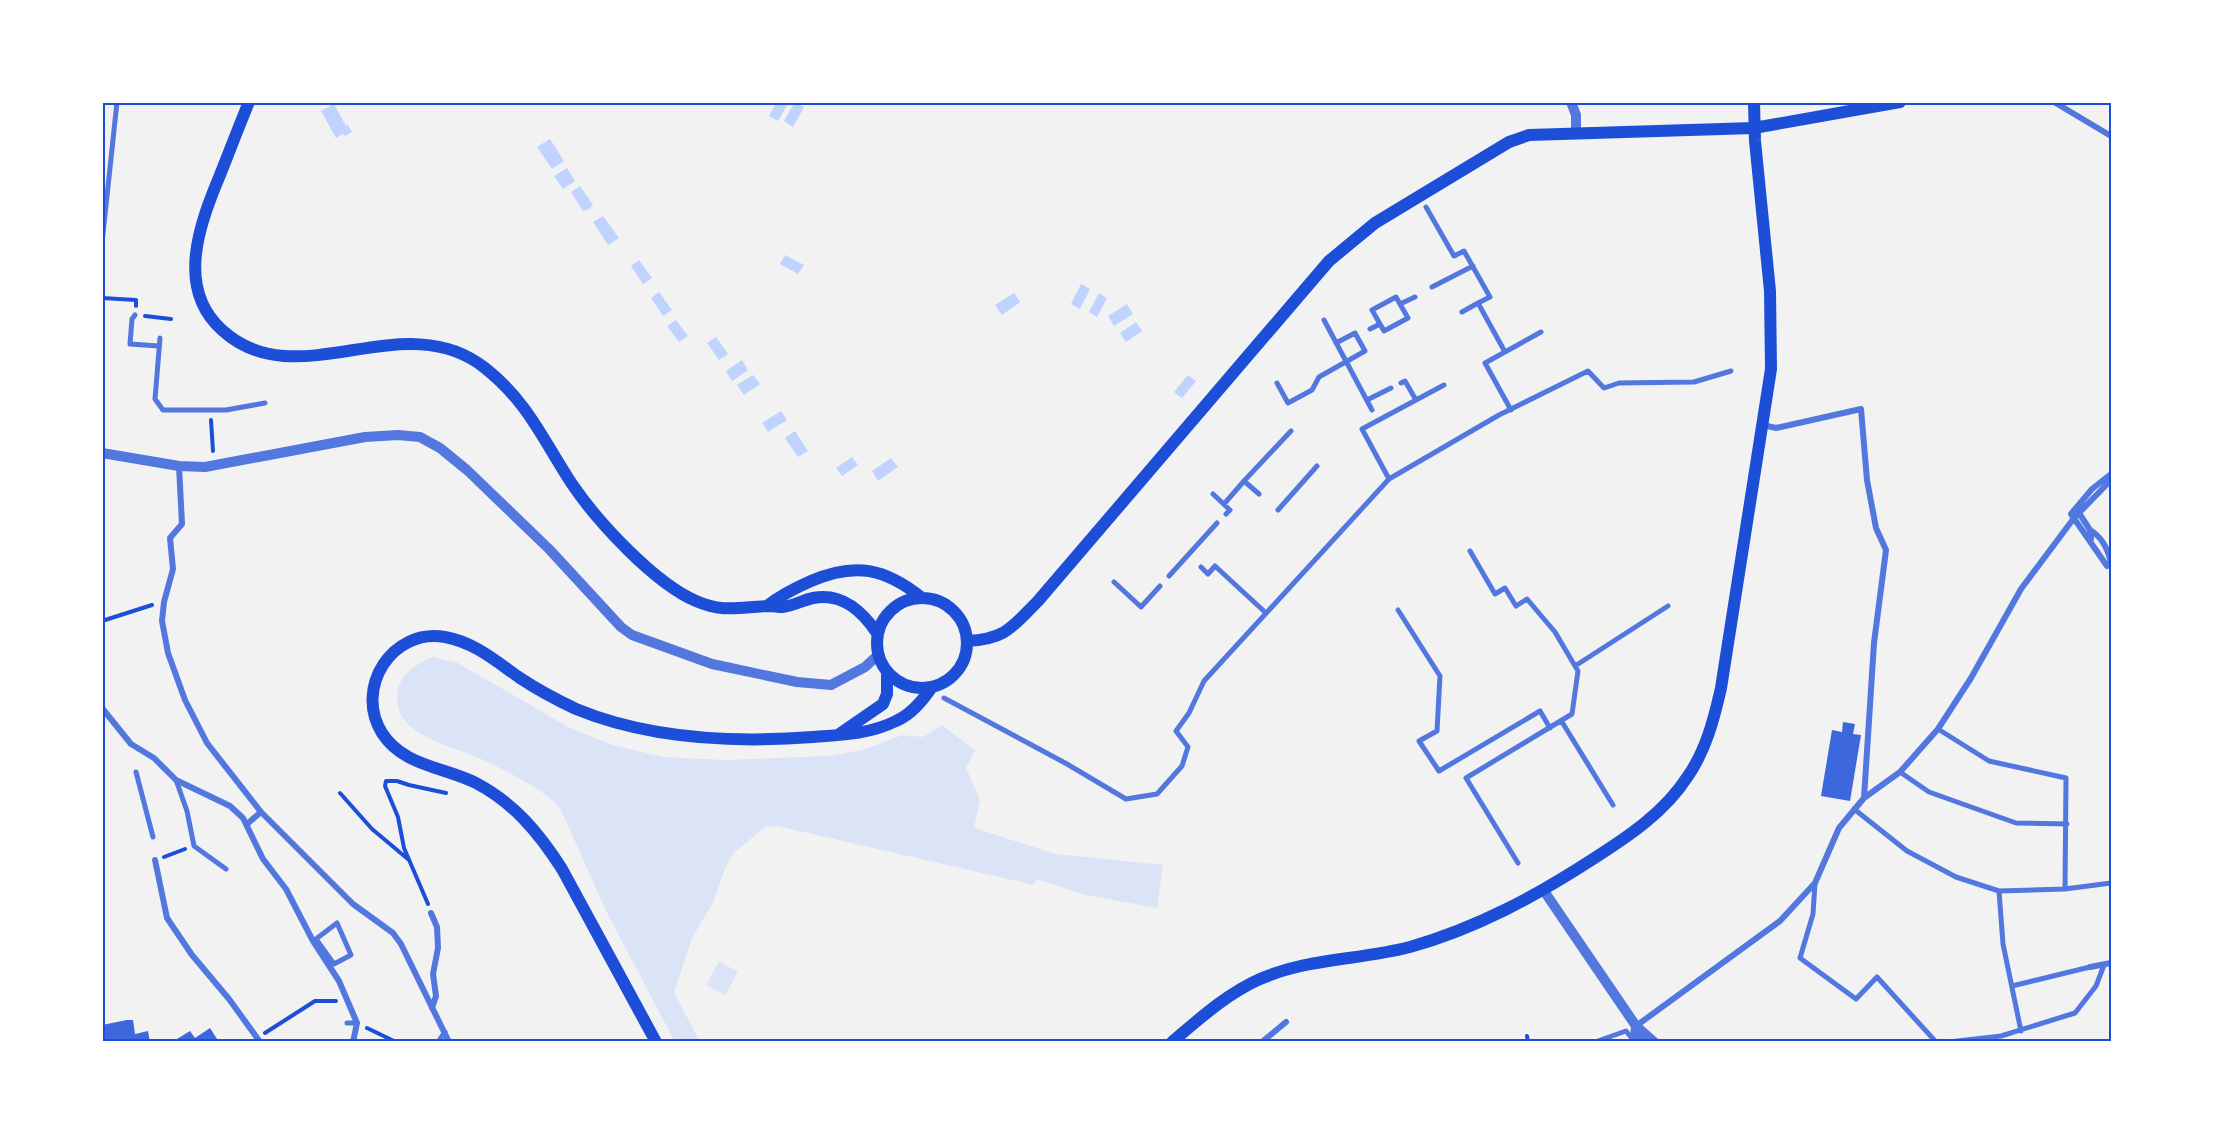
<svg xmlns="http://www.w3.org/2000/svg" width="2213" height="1144" font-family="'Roboto Serif',serif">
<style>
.green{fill:#dbe4f7}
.water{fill:#bfd3fe}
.building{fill:#3d67dc}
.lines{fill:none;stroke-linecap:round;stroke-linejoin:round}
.path{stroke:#1d4ed8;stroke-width:4}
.pedestrian{stroke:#5277de;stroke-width:5}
.minor{stroke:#5277de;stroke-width:6}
.tertiary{stroke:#5277de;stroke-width:10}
.secondary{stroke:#1d4ed8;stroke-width:12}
.neatline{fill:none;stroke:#1d4ed8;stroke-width:2}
</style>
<rect width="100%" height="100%" fill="#f2f2f2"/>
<path class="green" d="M 433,657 L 458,663 L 568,727 L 612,745 L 664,757 L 726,760 L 830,756 L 866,749 L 902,735 L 923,737 L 942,725 L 975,750 L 966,768 L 980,800 L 974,828 L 1056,854 L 1163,865 L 1157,908 L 1085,895 L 1037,879 L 1034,885 L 777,826 L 765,827 L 735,852 L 727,863 L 713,903 L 693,936 L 674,992 L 700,1042 L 675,1042 L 607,913 L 560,808 C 544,789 509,773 486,761 C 458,747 388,736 398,690 C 402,672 417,664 433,657 Z
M 719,961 L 738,972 L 725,995 L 706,985 Z"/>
<path class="water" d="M 777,102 L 788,103 L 778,121 L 769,116 Z
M 795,102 L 804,107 L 793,127 L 784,121 Z
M 334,104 L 346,126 L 348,125 L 352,132 L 345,136 L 343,134 L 336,138 L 321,111 Z
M 550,139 L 564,161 L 552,169 L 537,147 Z
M 567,168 L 575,181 L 563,189 L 554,176 Z
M 580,186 L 593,205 L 589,209 L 583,211 L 571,192 Z
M 603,216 L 619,238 L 608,245 L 593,222 Z
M 785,255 L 804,265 L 798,274 L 780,264 Z
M 639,260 L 652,278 L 643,284 L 631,266 Z
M 1081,284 L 1090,289 L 1080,309 L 1071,304 Z
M 659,292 L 672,310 L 663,316 L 651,298 Z
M 1014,293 L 1020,302 L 1002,315 L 995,305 Z
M 1099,293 L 1107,298 L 1097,317 L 1089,312 Z
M 1127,304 L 1133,314 L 1114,326 L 1108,316 Z
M 676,320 L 688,336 L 679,342 L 667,326 Z
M 1136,322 L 1142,331 L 1126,342 L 1120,333 Z
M 716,337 L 728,354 L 719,360 L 707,343 Z
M 742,360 L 748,370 L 732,381 L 726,371 Z
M 753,375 L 760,384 L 744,395 L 737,385 Z
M 1188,375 L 1196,381 L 1182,398 L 1174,392 Z
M 781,411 L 787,420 L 768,432 L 762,423 Z
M 795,431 L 808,451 L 798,457 L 785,438 Z
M 852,457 L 858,465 L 842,476 L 836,468 Z
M 891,458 L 898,467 L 878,481 L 872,471 Z"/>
<path class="building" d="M 1843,722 L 1855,724 L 1853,734 L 1861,735 L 1850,801 L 1821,796 L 1832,730 L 1842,732 Z
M 127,1020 L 133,1020 L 135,1034 L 148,1031 L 150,1042 L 102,1042 L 102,1025 Z
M 210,1028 L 219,1042 L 172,1042 L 190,1031 L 195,1038 Z"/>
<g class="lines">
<path class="path" d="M 102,298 L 136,300 L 136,306
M 145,316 L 171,319
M 211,420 L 213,451
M 102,621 L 152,605
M 340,793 L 372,829 L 409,860
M 164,857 L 185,849
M 428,904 L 404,848 L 398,817 L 385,786 L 386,781 L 397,781 L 409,785 L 446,793
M 367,1028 L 396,1042
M 265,1033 L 315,1001 L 336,1001
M 1527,1036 L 1528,1042"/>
<path class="pedestrian" d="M 1426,207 L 1454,256 L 1464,251 L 1490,297 L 1478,303 L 1505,352
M 102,243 L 117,102
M 1432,287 L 1473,266
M 1396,297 L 1408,318 L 1384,331 L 1372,310 Z
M 1400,304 L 1415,297
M 1462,312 L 1478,303
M 135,315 L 132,319 L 130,344 L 159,346
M 1324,320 L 1372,410
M 1370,329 L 1380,324
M 160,338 L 155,399 L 163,410 L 226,410 L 265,403
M 1277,383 L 1288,403 L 1312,390 L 1319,377 L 1365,351 L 1355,333 L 1336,343
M 1401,383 L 1405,381 L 1416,400
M 1367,400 L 1391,388
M 1511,410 L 1485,363 L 1541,332
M 1389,479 L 1362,429 L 1444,385
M 1244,481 L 1291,431
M 1213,494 L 1230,510 L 1226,514
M 1224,504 L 1244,481 L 1259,494
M 1278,510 L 1317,466
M 1470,551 L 1495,594 L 1505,588 L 1516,606 L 1527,599 L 1555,632 L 1575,666
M 1201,567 L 1208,574 L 1215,566 L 1266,613
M 1169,576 L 1217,523
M 1114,582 L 1141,607 L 1160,586
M 1398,610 L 1440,676 L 1437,731 L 1419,741 L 1439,771 L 1540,711 L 1550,728
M 944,698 L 1067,764 L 1126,799 L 1157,794 L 1182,766 L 1188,747 L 1176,731 L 1189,713 L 1204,681 L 1389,479 L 1499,415 L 1588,371 L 1604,388 L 1619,383 L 1694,382 L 1731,371
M 1562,722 L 1613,805
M 1938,729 L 1989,761 L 2066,778 L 2065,889
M 136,772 L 153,837
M 1900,772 L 1929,792 L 2016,823 L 2067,824
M 176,780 L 187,811 L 194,846 L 226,869
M 1854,809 L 1907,851 L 1956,877 L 1999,891 L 2065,889 L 2111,883
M 1518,863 L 1466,778 L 1572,714 L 1578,671 L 1575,666 L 1668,606
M 1815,883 L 1813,914 L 1800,958 L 1856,999 L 1877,977 L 1936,1042
M 1999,891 L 2003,944 L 2021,1031
M 337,923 L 351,955 L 334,964 L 316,939 Z
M 2012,986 L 2090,967
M 347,1023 L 357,1023
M 440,1042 L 440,1039 L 445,1032
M 1595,1042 L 1626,1031 L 1634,1041
M 1949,1042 L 2001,1036 L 2075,1013 L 2096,986 L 2104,965"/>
<path class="minor" d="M 2054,102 L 2111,136
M 1763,425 L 1776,428 L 1861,409 L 1867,480 L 1876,528 L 1886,550 L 1874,643 L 1864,798
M 179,466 L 182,524 L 170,538 L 173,569 L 164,602 L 162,621 L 168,653 L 185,700 L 207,743 L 261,812 L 353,904 L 393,933 L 401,944 L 449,1042
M 2111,474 L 2092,489 L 2071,514 L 2107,566 L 2111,562
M 2079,513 L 2090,530 L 2091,539
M 2090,530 C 2102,537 2108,549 2111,563
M 102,708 L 131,744 L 154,758 L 176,780 L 230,806 L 243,818 L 263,859 L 286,889 L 313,941 L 339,981 L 357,1023 L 353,1042
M 247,824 L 261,812
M 155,860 L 167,918 L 192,955 L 229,999 L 260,1042
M 431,913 L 437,927 L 438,948 L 433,974 L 436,996 L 432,1008
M 2090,967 L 2111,963
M 1636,1026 L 1780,921 L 1815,883 L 1839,828 L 1864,798 L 1900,772 L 1938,729 L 1971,678 L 2021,589 L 2074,518 L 2111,480
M 1262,1042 L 1286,1022"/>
<path class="tertiary" d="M 1571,102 L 1576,115 L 1576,133
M 102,453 L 179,466 L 205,467 L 365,437 L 398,435 L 420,437 L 440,448 L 467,470 L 549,549 L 621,627 L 632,635 L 712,664 L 797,682 L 831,685 L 865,667 L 878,655
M 1544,891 L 1636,1026 L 1654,1042
M 1636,1026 L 1635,1037 L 1640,1042"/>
<path class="secondary" d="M 249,102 C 239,126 230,150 220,175 C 200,223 175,288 222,330 C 297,399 403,303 485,368 C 528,402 543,440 572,484 C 597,521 654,583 696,601 C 723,613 740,607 768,606 C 773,606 778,607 783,607 C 793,606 803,600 813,598 C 842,592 862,611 877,633
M877 643a45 45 0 1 1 90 0a45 45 0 1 1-90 0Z
M 767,606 C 781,595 795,588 811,581 C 855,562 885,568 922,598
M 967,641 C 1006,639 1012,627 1038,601 L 1329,261 L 1375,223 L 1509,142 L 1529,135 L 1754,128 L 1900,102
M 838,735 L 883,704 L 887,694 L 887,673
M 656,1042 L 562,869 C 539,833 514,803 476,783 C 444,767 403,766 382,733 C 354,688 392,628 445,637 C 474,642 497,662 520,678 C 538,690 557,700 576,709 C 649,739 735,743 813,737 C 842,735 870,734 896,721 C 912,714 923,700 932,687
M 1172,1042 C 1199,1019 1228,993 1260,979 C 1308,958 1360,960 1410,947 C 1477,928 1536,896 1593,859 C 1629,836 1665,812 1688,776 C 1706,750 1714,719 1721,688 L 1771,369 L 1770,291 L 1755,141 L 1754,102"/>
</g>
<rect width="2213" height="1144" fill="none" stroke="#ffffff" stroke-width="207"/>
<rect x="104" y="104" width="2006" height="936" class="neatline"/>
</svg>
